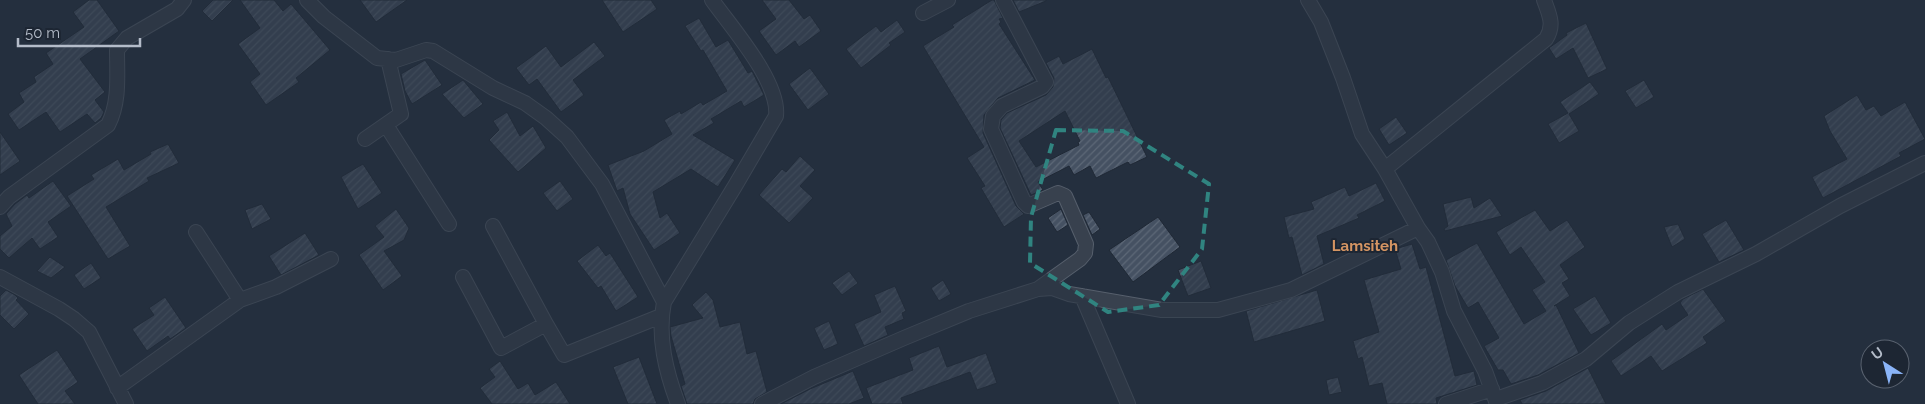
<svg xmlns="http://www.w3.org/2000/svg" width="1925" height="404" font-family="Raleway,sans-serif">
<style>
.building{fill:url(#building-hatch);stroke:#1f2835;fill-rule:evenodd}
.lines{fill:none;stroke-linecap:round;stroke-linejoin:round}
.street-casing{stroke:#565f6c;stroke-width:16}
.street{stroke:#38414e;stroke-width:14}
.marked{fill:none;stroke:#308480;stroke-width:4;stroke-dasharray:10 6;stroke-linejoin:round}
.labels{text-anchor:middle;stroke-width:4;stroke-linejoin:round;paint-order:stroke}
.quarter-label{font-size:15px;font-weight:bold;fill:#d59563;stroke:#1d2633}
</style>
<defs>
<pattern id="building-hatch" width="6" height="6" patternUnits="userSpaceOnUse" patternTransform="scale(1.25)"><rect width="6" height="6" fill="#455162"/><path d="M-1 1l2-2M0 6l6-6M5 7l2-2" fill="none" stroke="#5d6877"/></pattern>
</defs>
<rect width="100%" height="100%" fill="#242f3e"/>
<path class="building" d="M 89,0 L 97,0 L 119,31 L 80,59 L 105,92 L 95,100 L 104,112 L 101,118 L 95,123 L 87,114 L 60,132 L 46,112 L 19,130 L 8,114 L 24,102 L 19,93 L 36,82 L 34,77 L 53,64 L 46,53 L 84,27 L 73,12 Z
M 213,0 L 233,0 L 212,21 L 202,11 Z
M 240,0 L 274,0 L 283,11 L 291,4 L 330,50 L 296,78 L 299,82 L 266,105 L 250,82 L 260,74 L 238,44 L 260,28 Z
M 360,0 L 407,0 L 376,22 Z
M 602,0 L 651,0 L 657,9 L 623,32 Z
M 762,0 L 789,0 L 804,19 L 810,15 L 821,31 L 799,47 L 795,41 L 776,55 L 759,31 L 776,19 Z
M 992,0 L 994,0 L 1003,18 L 999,19 L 1001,22 L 999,24 L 1035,80 L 998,98 L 984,115 L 983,133 L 1016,206 L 1024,214 L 1004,227 L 981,188 L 985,186 L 967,158 L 984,147 L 923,46 L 954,27 L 952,25 Z
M 1013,0 L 1046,0 L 1046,1 L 1019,12 Z
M 699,18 L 716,47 L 728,40 L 748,73 L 752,71 L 764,95 L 744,107 L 741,101 L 711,119 L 714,123 L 693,135 L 735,160 L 718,187 L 691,169 L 653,192 L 660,218 L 667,213 L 680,233 L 654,250 L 630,214 L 623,188 L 617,191 L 608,165 L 644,151 L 672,134 L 664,120 L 680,111 L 681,114 L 701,102 L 703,105 L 727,91 L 703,50 L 701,51 L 685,26 Z
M 897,20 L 905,32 L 889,43 L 891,45 L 861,68 L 846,49 L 876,26 L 881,32 Z
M 1586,23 L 1607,69 L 1588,78 L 1573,48 L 1556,59 L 1549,48 L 1567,35 L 1566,33 Z
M 594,42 L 605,56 L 573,80 L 584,95 L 561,112 L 537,79 L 529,85 L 516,68 L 546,46 L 561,67 Z
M 1092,49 L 1106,78 L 1108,77 L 1147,157 L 1130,165 L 1128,162 L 1096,178 L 1090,166 L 1074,175 L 1069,166 L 1038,182 L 1043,190 L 1031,195 L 1000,128 L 1001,120 L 1007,113 L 1046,95 L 1053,87 L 1054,78 L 1046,63 L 1059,56 L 1063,64 ZM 1065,111 L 1080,141 L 1078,142 L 1079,145 L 1036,167 L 1019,141 Z
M 425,60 L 442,85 L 412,104 L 405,91 L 401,74 Z
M 810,68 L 829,94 L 808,110 L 789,84 Z
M 463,80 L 483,104 L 464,118 L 442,94 Z
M 1644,80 L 1654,97 L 1636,108 L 1625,91 Z
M 1590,82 L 1599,94 L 1569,114 L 1579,131 L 1559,143 L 1548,124 L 1568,113 L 1560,102 Z
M 1857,95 L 1866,110 L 1874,106 L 1881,116 L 1905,102 L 1925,139 L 1899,153 L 1901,156 L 1823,198 L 1812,177 L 1847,159 L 1830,131 L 1824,116 Z
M 507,112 L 520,136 L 533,126 L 546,148 L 518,172 L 489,140 L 499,130 L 493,121 Z
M 1396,117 L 1407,133 L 1389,145 L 1379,129 Z
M 0,132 L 20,161 L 0,175 Z
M 168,144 L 179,163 L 147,178 L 149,181 L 106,207 L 130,246 L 108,259 L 67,196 L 94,179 L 91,175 L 118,159 L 124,170 L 151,154 L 150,152 Z
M 800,156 L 815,170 L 800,186 L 813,198 L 789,223 L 759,195 L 782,169 L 786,172 Z
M 363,164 L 382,193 L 358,209 L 341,177 Z
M 53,181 L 71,206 L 48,222 L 58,237 L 40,249 L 32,238 L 9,258 L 0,249 L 0,236 L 12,226 L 6,214 L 15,204 L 27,195 L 29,198 Z
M 560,181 L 573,199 L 557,211 L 543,193 Z
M 1376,183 L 1385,201 L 1357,215 L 1359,218 L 1317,236 L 1324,264 L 1302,275 L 1292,237 L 1289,238 L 1284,217 L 1314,209 L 1311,202 L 1345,187 L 1349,196 Z
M 1471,197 L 1474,208 L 1490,198 L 1502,216 L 1445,231 L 1444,229 L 1448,226 L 1443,204 Z
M 262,204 L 271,219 L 252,229 L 245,210 Z
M 396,209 L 409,228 L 404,240 L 384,251 L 402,276 L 383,290 L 359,255 L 384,237 L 375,226 Z
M 1061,209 L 1068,225 L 1057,232 L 1048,218 Z
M 1535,210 L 1550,231 L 1567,220 L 1585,247 L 1560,265 L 1569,279 L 1562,283 L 1570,296 L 1554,306 L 1556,305 L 1579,353 L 1538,375 L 1511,384 L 1503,370 L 1498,370 L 1484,346 L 1499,338 L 1478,302 L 1468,308 L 1455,286 L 1446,260 L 1477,243 L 1524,324 L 1546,311 L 1532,290 L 1545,282 L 1521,247 L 1510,255 L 1496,232 Z
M 1089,212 L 1100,229 L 1092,235 L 1083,215 Z
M 1158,217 L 1180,247 L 1133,282 L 1109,250 Z
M 1726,220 L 1744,250 L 1719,262 L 1702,234 Z
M 1678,224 L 1685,239 L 1672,247 L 1664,227 Z
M 305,233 L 319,255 L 281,275 L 269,256 Z
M 1412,244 L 1420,269 L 1426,267 L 1455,376 L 1474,371 L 1477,385 L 1436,398 L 1437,404 L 1387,404 L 1382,383 L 1369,386 L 1362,357 L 1358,359 L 1353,341 L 1379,332 L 1364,280 L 1401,269 L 1395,249 Z
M 598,245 L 606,256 L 610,253 L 638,297 L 616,311 L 601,286 L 598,288 L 577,261 Z
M 50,257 L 65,267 L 51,278 L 37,271 Z
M 1201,261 L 1211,288 L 1188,296 L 1178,270 Z
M 91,263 L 101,278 L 84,289 L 74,275 Z
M 849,271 L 858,283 L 842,295 L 832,283 Z
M 943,280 L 951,294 L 939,301 L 931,288 Z
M 895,286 L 906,311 L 902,313 L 904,319 L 885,327 L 888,335 L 864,346 L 854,324 L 881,312 L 874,295 Z
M 1703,289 L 1726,321 L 1703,337 L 1707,343 L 1662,371 L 1651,356 L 1621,376 L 1611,361 L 1662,324 L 1666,330 L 1688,315 L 1680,303 L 1683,299 Z
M 6,290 L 15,295 L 18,298 L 16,300 L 29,314 L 14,329 L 0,315 L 0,296 Z
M 1317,290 L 1325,321 L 1254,342 L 1246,311 Z
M 706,292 L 713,300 L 720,327 L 740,322 L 747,354 L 756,351 L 767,392 L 755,399 L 753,404 L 687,404 L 681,386 L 685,384 L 671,336 L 670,327 L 703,318 L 692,305 Z
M 1595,296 L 1611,323 L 1591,335 L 1573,309 Z
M 165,297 L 186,328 L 170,339 L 168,336 L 147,351 L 132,329 L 154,315 L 149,308 Z
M 829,321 L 838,344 L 824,350 L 814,328 Z
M 939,346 L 947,367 L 986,353 L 997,383 L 977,390 L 970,372 L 901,398 L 903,404 L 872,404 L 866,388 L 913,370 L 909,358 Z
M 57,350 L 78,382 L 65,391 L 75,404 L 38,404 L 19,375 Z
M 639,357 L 657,404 L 628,404 L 613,367 Z
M 500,361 L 518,389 L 528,383 L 535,395 L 556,382 L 570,404 L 492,404 L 480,388 L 495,377 L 489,369 Z
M 1588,368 L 1606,404 L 1522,404 L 1520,400 L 1546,391 Z
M 853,371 L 864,398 L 849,404 L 781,404 L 810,389 Z
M 1338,377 L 1342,392 L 1329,395 L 1326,380 Z"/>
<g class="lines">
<g class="street-casing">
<path id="street" d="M 307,0 L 324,17 L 377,58 L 396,60 L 426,50 L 433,51 L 493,88 L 525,103 L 546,118 L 567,137 L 602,184 L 664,302
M 1003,0 L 1046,82 L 1042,87 L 1002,106 L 993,116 L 991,129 L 1024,202 L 1028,206 L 1058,193 L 1065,196 L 1086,244 L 1085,253 L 1080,259 L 1038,289
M 1308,0 L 1321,22 L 1343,78 L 1362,134 L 1385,169 L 1418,228
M 923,13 L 948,0
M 386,125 L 449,224
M 365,139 L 401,114 L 388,59
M 1385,169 L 1546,39 C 1555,25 1549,14 1544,0
M 0,207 L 9,197 L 108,125 C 120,102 117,75 117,50 L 127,38 L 177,9 L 184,0
M 196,232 L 240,300
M 0,277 L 59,309 L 74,319 L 89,332 L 126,404
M 463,277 L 501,348 L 546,324 L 493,226
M 1082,296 L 1128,404
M 546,324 L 564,355 L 661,316
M 117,388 L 240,300 L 276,287 L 331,259
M 1496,399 L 1542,383 L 1586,359 L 1629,323 L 1678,292 L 1756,254 L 1840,206 L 1925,163
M 678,404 C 666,372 657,337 664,302 L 735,186 L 776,116 C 780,82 731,27 712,0
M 762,404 L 814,377 L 904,338 L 969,311 L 1038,289 L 1052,288 L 1069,294 L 1162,310 L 1218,310 L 1291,290 L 1418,228 L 1428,242 L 1442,272 L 1454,311 L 1485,371 L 1497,404
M 1446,404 L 1492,389"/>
</g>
<use href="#street" class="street"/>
</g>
<path d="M0 0H1925V404H0ZM 1056,130 L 1123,131 L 1209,184 L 1202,249 L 1159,305 L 1108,312 L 1030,263 L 1031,217 Z" fill="#242f3e" fill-opacity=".55" fill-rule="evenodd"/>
<path class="marked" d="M 1056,130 L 1123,131 L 1209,184 L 1202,249 L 1159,305 L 1108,312 L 1030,263 L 1031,217 Z"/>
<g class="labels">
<g class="quarter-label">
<text x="1365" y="251">Lamsiteh</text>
</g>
</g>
<g transform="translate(1885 364) rotate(324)"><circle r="24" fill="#1d2633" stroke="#59626f"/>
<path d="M0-4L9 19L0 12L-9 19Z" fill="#8ab4f8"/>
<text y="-8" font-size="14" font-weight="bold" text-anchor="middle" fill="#b4bcc9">U</text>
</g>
<path d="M18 38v8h122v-8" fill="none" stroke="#b4bcc9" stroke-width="2.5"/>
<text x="25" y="38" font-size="15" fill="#b4bcc9" stroke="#1d2633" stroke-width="4" paint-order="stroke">50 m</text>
</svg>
